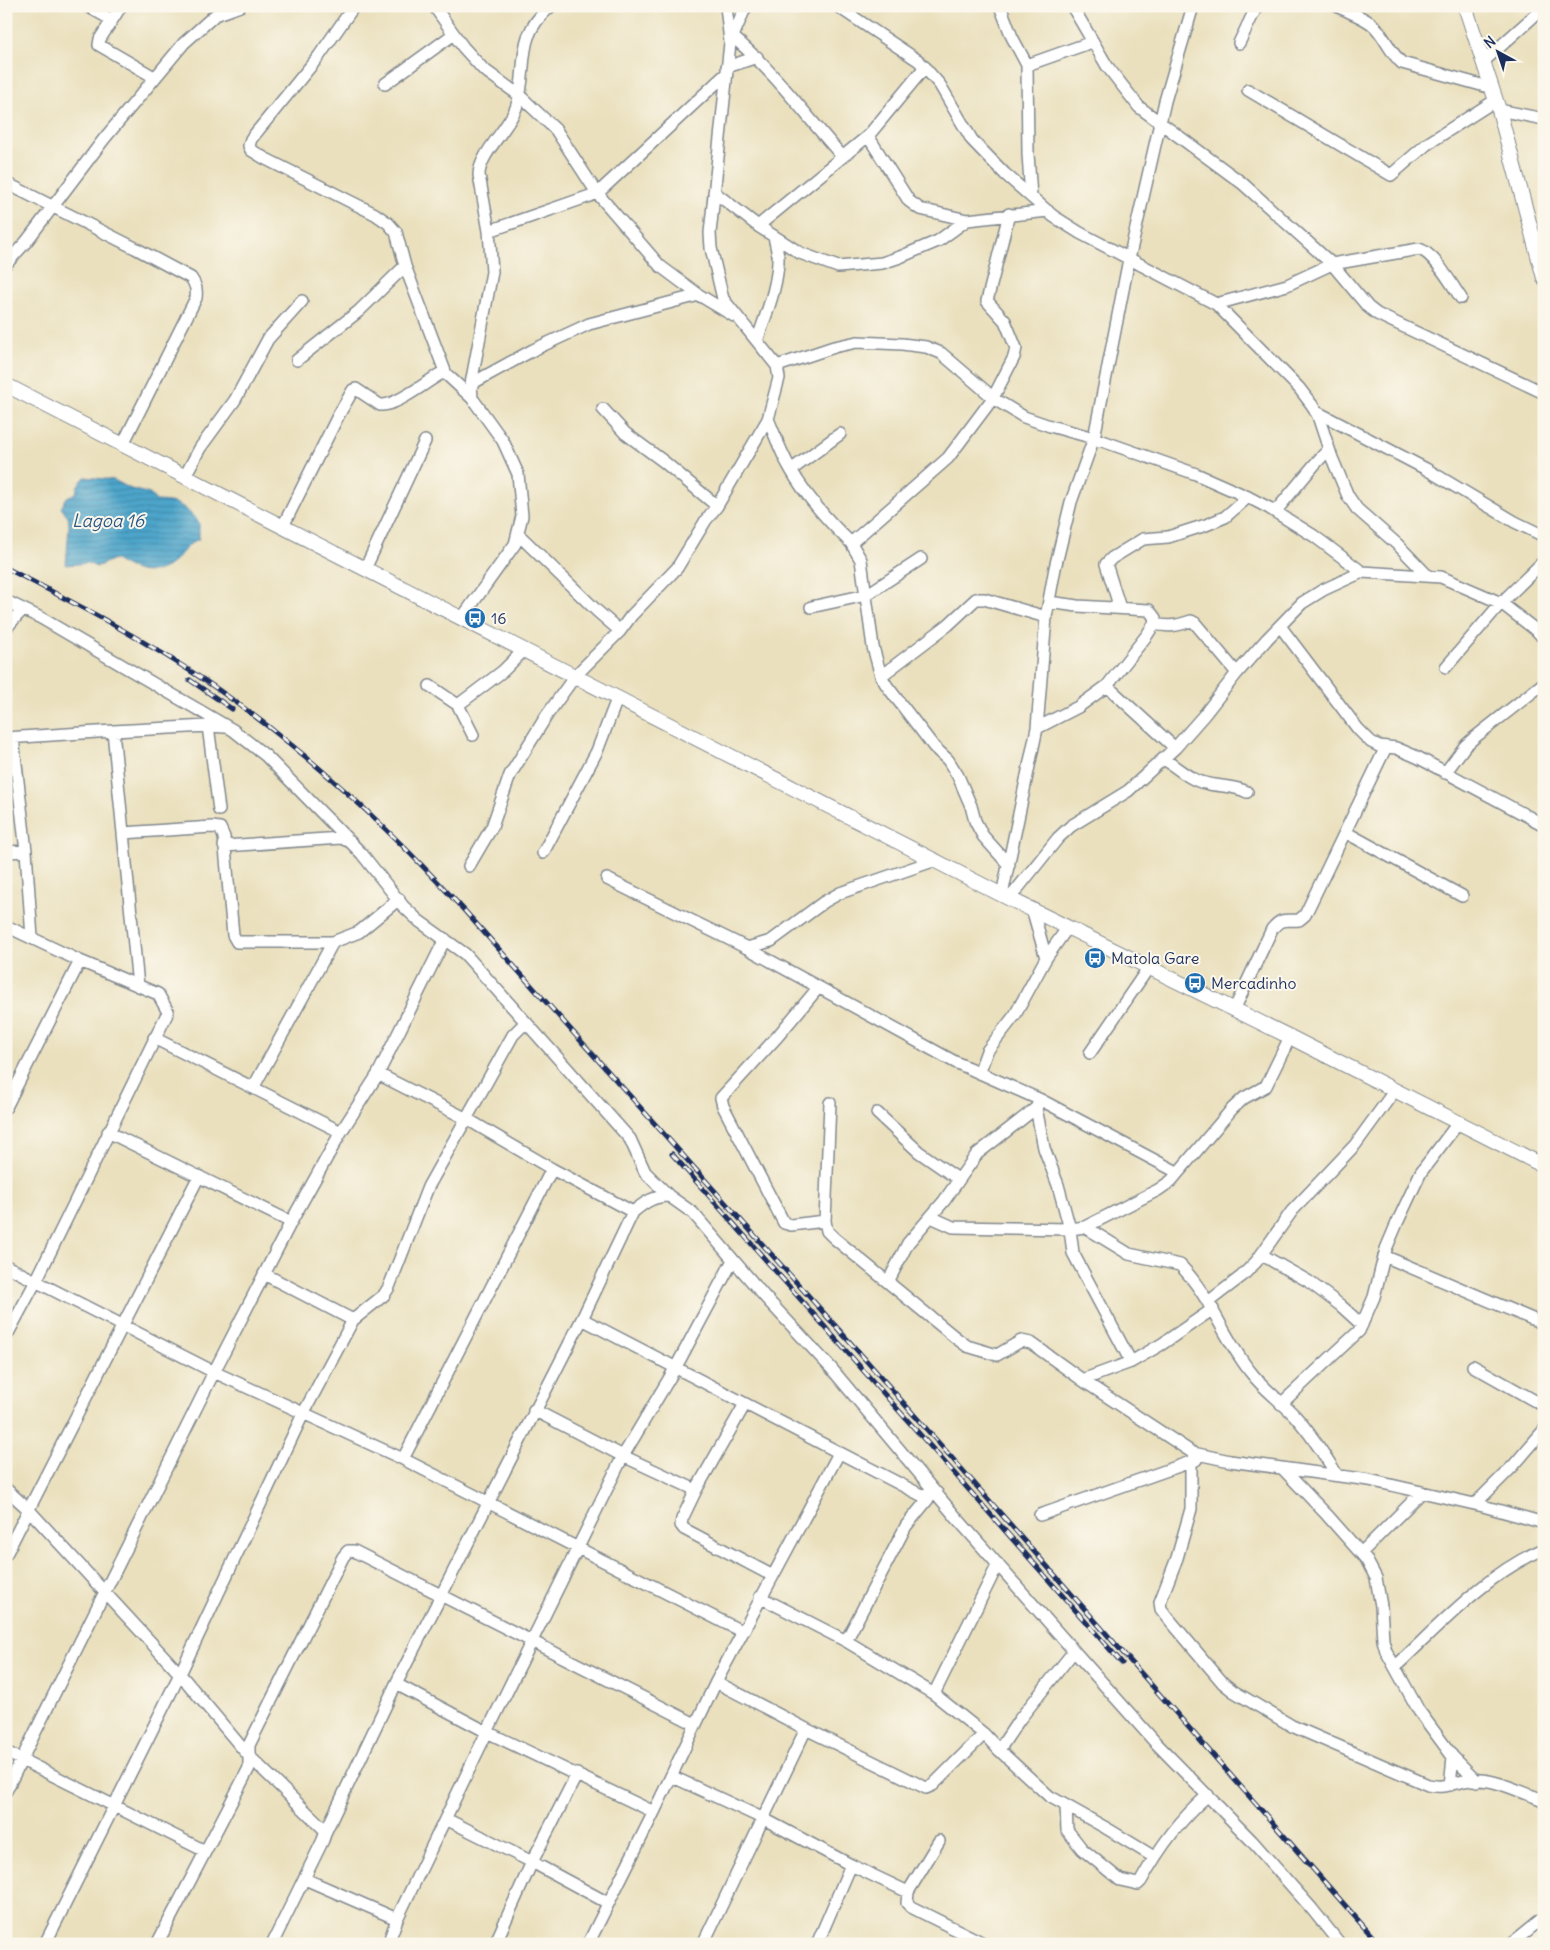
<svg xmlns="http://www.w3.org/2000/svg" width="1550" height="1950" font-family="Delius,sans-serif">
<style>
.water{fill:url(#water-rules);stroke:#346a94}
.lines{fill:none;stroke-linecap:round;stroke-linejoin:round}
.minor-casing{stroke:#82888e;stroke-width:14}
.tertiary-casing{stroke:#82888e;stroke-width:16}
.minor{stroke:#fff;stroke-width:11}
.tertiary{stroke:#fff;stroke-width:14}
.rail-casing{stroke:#1b2f5e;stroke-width:5}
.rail{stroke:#fbf7ec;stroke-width:3;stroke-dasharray:9;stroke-linecap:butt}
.labels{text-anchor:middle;stroke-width:4;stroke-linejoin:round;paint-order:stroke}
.poi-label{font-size:16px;fill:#1b2f5e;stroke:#fbf7ec;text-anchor:start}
.water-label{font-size:18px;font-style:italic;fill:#2c5884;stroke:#fbf7ec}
</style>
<defs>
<pattern id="water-rules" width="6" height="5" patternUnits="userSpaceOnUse" patternTransform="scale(1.25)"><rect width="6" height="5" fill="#4da5ca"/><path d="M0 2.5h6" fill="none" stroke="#3f87a7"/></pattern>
</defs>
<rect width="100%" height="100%" fill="#fbf7ec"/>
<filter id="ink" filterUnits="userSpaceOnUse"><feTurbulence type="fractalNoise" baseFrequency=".02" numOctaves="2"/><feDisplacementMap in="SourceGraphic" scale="10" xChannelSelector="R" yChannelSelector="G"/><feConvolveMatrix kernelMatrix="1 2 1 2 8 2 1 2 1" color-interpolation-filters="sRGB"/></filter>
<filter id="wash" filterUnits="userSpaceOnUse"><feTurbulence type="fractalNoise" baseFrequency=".0096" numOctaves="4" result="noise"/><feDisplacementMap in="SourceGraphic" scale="20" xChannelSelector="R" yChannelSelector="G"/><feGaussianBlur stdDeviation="1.12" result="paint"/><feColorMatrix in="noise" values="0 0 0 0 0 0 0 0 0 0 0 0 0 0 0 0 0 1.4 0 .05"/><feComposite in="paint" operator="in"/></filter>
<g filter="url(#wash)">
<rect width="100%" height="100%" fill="#eae0bd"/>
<path class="water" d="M 85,477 L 114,480 L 131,489 L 150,494 L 156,501 C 181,502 182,505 199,522 L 199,539 C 186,544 183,554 172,563 C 154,578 132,572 114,559 L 96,567 L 88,563 L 66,565 L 69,526 L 68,516 L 61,508 L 67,497 L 76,493 L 78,485 Z"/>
</g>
<g filter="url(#ink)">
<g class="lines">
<g class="minor-casing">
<path id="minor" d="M 87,6 L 112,20
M 121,6 L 100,39 L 99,45 L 154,77
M 354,6 L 319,56 L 251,139 L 249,146 L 251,150 L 264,158 L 375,214 L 388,223 L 396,232 L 405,266 L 446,374
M 434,6 L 463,47 L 483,69 L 519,95 L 556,130 L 597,193 L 660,266 L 699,295 L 734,316
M 726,6 L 730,42
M 837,6 L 919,61 L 940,85 L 972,140 L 1005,174 L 1053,216 L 1080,233 L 1216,304 L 1299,388 L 1312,405 L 1318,416 L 1332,458 L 1348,496 L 1357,509 L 1398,545 L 1428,576
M 1000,6 L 1012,37 L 1027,65 L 1028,154 L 1031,197
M 1072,6 L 1107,66 L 1139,107 L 1242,183 L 1332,264 L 1368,307 L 1377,314 L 1544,393
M 1337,6 C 1348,12 1364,17 1373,25 C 1385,36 1390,53 1402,63 L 1492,88
M 733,37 C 775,72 806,116 842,156
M 1239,43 L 1257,6
M 1484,61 L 1544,7
M 1027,65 L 1092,42
M 727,67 L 757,57
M 385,84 L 454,34
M 1248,90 L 1391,175 L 1427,144 L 1496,100
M 1499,110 L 1544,119
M 868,136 L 909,201 L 920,209 L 967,220 L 1048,211
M 6,183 L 135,248 L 191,278 C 196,285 197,290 196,298 L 123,444
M 714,192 L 758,226 L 800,253 L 838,267 L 882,263 L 900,257 L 938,241 L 967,220
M 758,226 L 868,136 L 925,67
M 489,231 L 590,196 L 600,191 L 726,74
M 6,264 L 26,242 L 104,139 L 184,43 L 215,15 L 240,6
M 1216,304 L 1287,285 L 1332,264 L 1419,249 C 1434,253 1452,285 1461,298
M 757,341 C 766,314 779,284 778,256 C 777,249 775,242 774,236
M 297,360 L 359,311 L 405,266
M 777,366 L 834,347 L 857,342 L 902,344 L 926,347 L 941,353 L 996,400 L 1024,417 L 1050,426 L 1094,438 L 1196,474 L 1248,497 L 1269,508 L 1314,536 L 1362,572
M 471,384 L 533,350 L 589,324 L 699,295
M 472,398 L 471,384 L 492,272 L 489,231 L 479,175 C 479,155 508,129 516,108 C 530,69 512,38 551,6
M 603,409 L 625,433 L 663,461 L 717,506
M 1315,411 L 1426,469 L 1515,522 L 1544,536
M 768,419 C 775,435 781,453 790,468 C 806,497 828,521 851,543
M 791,470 L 840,434
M 185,476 L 200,448 L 235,400 L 268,339 L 302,301
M 1275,512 L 1315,464 L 1329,449
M 283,526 L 338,416 L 353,390 L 356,389 L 380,405 C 395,407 427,382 440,374 L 446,374 L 472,398 L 503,441 L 518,474 L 522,516 L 515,544 L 462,618
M 518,534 L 597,611 L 620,631
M 365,569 L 425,441
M 6,601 L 41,618 L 233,730 L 266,756 L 362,854 L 403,906 L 419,921 L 465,954 L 630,1139 L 645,1172 L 669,1196 L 693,1213 L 765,1297 L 831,1368 L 955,1516 L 1074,1651 L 1155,1742 L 1252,1841 L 1312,1909 L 1340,1944
M 811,607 L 866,595 L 921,559
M 1120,608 L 1106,564 L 1112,558 L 1143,539 L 1168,537 L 1206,525 L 1225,517 L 1248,497
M 1154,624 C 1169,627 1177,626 1191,621 L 1195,623 L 1237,673
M 1280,626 L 1358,729 L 1371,742 L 1379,746 L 1396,748 L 1417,757 L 1544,825
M 6,628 L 23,609
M 1446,667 L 1501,603 L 1544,561
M 881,676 L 948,625 L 976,599 L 984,599 L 1046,617
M 430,686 L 458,705 L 503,671 L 524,650
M 1107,686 L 1175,748
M 458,705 L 473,735
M 208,726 L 219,810
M 1037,728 L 1078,707 L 1107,686 L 1147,635 L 1154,624 L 1155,618 L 1149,610 L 1077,606 L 1049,602
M 113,731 L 138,986
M 6,738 L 113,731 L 208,726 L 225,727
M 13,738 L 26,851 L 32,938
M 1164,759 C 1176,767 1190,780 1205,783 C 1219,787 1233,785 1247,792
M 1445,773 L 1465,746 L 1474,738 L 1544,683
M 1345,832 L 1462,896
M 123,833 L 212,827 L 220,828 L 224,837 L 233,935 L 237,942 L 333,942
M 224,846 L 341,838 L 348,841
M 6,852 L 26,851
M 543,853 L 597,751 L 617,699
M 1009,865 L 983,836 L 975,821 L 971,806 L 958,776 L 948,760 L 934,747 L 887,686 L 881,676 L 873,647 L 861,560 L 851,543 L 948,458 L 993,398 L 1014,357 L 1016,348 L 1005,321 L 987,301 L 1009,214
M 469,866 L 492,827 L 510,775 L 547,715 L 575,676 L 620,631 L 631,616 L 677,568 L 706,520 L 717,506 L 768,419 L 779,378 L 777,366 L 723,299 L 711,248 L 710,233 L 730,43 L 746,6
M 607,879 L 747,948 L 771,941 L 824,902 L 840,893 L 936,860
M 1002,895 L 1037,728 L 1046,617 L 1055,568 L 1071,502 L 1094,438 L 1129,259 L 1165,101 L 1193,6
M 1010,898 L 1058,838 L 1071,826 L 1128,791 L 1175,748 L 1204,715 L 1237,673 L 1267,639 L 1302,603 L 1323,590 L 1362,572 L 1441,577 L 1501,603 L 1537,631 L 1544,639
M 1032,908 L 1046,958
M 6,926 L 80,961 L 158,994 L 168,1012 L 36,1281 L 6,1337
M 747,948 L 955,1062 L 1041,1100 L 1177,1172
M 818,988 L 777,1037 L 721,1098 L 723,1106 L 784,1223 L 791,1225 L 825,1221
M 1234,1010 L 1272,929 C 1282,917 1285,921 1299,920 L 1305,915 L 1386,747
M 154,1038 L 341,1132
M 1090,1053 L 1149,967
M 979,1073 L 987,1051 L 1015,1015 L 1046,958 L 1068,927
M 378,1074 L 467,1119 L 552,1169 L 633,1212
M 253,1088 L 333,942 L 359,932 L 399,899
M 830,1103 L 825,1221 L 827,1231 L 834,1238 L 956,1338 L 967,1346 L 997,1355 L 1021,1341 L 1031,1343 L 1088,1384 L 1193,1453 L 1230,1461 L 1369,1480 L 1483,1506 L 1544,1523
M 6,1107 L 80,961
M 1036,1108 L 1044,1148 L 1058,1185 L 1070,1229 L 1073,1253 L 1131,1362
M 877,1113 L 919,1152 L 958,1179
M 108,1132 L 291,1222
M 931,1217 L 953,1227 L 1070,1229 L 1085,1227 L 1158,1190 L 1171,1181 L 1232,1109 L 1244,1098 L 1266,1086 L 1290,1037
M 1085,1227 L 1129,1254 L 1180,1265 C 1210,1295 1223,1337 1249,1370 C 1263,1389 1280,1400 1295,1416 C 1311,1434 1324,1454 1337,1475
M 1262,1255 L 1308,1281 L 1340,1305 L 1362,1325
M 1384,1256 L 1544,1324
M 6,1266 L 214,1372 L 403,1459 L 743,1632
M 264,1274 L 353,1320
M 888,1282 L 908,1243 L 944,1201 L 977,1154 L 1036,1108 L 1038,1104
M 1208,1302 L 1242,1276 L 1256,1262 L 1292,1211 L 1355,1145 L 1395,1090
M 582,1319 L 921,1495 L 937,1493
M 1473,1366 L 1544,1406
M 1082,1380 L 1131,1362 L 1162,1344 L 1213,1309
M 745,1404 L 696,1490 L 682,1519 L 681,1525 L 684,1529 L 773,1576
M 1281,1404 L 1359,1331 L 1374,1297 L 1386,1249 L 1397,1223 L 1421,1172 L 1458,1123
M 534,1410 L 623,1456 L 696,1490
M 403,1459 L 552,1169
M 1191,1462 L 1191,1509 L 1177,1558 L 1160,1602 L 1161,1609 L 1169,1619 L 1223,1683 L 1233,1691 L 1292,1726 L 1428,1785 C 1447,1789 1452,1782 1470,1780 C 1494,1777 1521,1793 1544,1800
M 1282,1468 L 1327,1515 L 1366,1559 L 1376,1578 L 1381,1606 L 1383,1640 L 1386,1651 L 1419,1711 L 1453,1757 L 1477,1781
M 6,1489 L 28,1509 L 180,1674 L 248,1755 L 326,1831
M 1475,1504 L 1514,1465 L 1544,1430
M 1040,1515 L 1196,1460
M 1361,1553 L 1422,1492
M 6,1554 L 199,1176
M 760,1597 L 846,1641 L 934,1694 L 984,1734 L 999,1750 L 1049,1796 L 1106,1828 L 1154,1857
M 846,1641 L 906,1526 L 928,1499
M 1395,1667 C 1439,1626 1488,1572 1544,1549
M 716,1682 L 806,1729 L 926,1788 L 933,1785 L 984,1734
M 396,1684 L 487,1732 L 654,1812
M 934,1694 L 998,1564
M 999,1750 L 1019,1720 L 1074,1651
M 6,1752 L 205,1851
M 671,1776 L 764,1819 L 851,1865 L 908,1892
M 1450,1785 L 1453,1757
M 6,1791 L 214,1372 L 291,1222 L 341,1132 L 378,1074 L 445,939
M 1066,1806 L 1067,1830 L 1082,1849 L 1120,1880 L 1138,1884 L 1141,1881 C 1159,1848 1179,1820 1208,1795
M 446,1819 L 532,1862 L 608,1903
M 939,1841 L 908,1892 L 907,1903 L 911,1907 L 985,1944
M 305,1879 L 397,1919
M 45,1944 L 180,1674 L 303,1414 L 353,1320 L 384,1295 L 389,1287 L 428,1187 L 513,1035 L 526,1022
M 157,1944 L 249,1768 L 249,1745 L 343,1557 L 348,1551 L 354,1551 L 695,1724
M 272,1944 L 323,1840 L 326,1831 L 396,1684 L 582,1319 L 633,1212 C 645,1202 654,1196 669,1196
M 388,1944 L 397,1919 L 487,1732 L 623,1456 L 676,1367 L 733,1260
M 495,1944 L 532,1862 L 577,1774
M 588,1944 L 654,1812 L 716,1682 L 839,1453
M 703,1944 L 806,1729
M 817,1944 L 851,1865
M 1511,1944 L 1544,1917"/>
</g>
<g class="tertiary-casing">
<path id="tertiary" d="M 1465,6 L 1499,110 L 1544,278
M 6,385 L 1002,895 L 1290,1037 L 1544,1166"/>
</g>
<use href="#minor" class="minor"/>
<use href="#tertiary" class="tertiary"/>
<g class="rail-casing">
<path id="rail" d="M 6,568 C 77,604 147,641 213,686 C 305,749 388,827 463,909 L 864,1358 L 1379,1944
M 190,680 L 232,709
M 672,1154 L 1122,1663"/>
</g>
<use href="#rail" class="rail"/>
</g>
</g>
<defs>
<g id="bus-disc" transform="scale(1.125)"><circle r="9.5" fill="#1f6fb2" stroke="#fbf7ec"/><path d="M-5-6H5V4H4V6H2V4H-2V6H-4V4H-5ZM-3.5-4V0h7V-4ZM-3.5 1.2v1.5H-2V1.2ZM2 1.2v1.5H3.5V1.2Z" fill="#fff"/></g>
</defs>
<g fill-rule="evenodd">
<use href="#bus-disc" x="475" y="618"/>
<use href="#bus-disc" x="1095" y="958"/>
<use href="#bus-disc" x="1195" y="983"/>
</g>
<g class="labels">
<g class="poi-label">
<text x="491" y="624">16</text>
<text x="1111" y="964">Matola Gare</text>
<text x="1211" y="989">Mercadinho</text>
</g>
<g class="water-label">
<text x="108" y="527">Lagoa 16</text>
</g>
</g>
<rect width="1550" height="1950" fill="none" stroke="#fbf7ec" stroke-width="25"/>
<g transform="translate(1498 52) rotate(320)" stroke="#fbf7ec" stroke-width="4" paint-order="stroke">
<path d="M0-4L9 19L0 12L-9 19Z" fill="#1b2f5e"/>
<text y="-8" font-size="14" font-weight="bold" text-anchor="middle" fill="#1b2f5e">N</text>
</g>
</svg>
